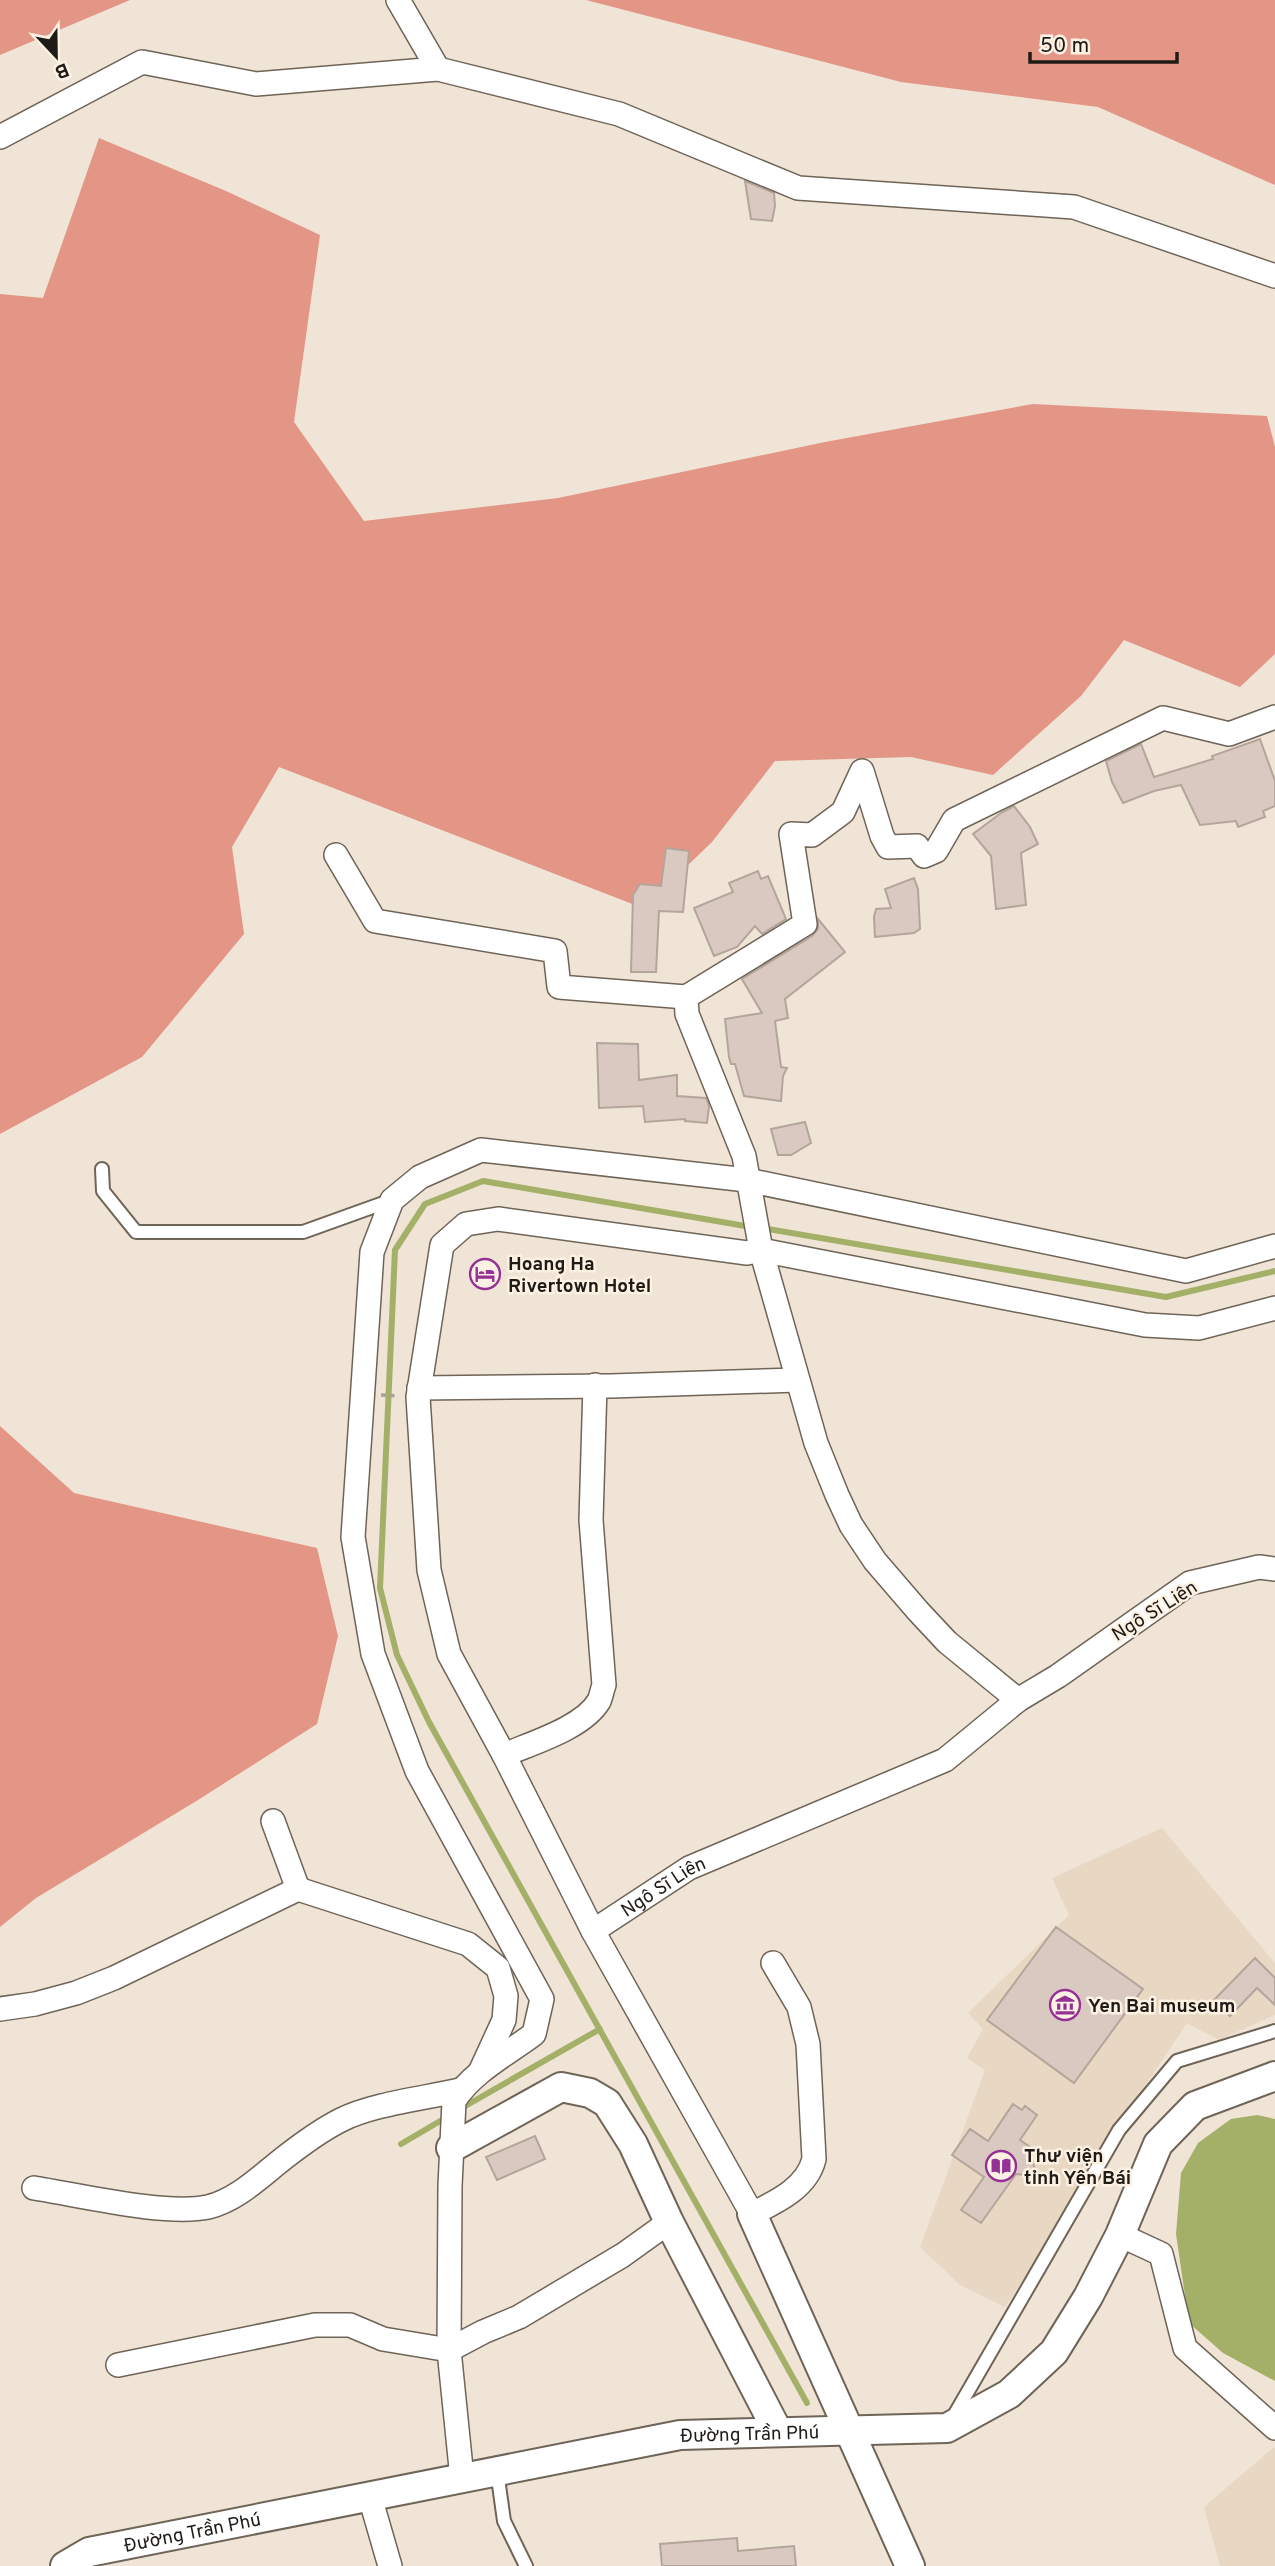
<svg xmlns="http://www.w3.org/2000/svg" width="1275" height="2566" font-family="Overpass,sans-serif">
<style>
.built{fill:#e7d7c3}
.forest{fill:#e39586}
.water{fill:#a4b067}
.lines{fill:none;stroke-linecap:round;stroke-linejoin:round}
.stream{stroke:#a4b067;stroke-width:6}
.building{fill:#dac9c0;stroke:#b4a59b;stroke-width:2}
.service-casing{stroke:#6e6457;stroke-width:16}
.minor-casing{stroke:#6e6457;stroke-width:26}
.tertiary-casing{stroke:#6e6457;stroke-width:32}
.path{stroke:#aaa196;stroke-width:3.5;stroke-dasharray:5 3.5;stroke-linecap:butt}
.service{stroke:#fff;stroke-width:12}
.minor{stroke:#fff;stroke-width:23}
.tertiary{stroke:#fff;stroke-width:28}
.labels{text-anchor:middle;stroke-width:5;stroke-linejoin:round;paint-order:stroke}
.poi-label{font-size:19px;font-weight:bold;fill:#1f1b16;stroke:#fdf1e3;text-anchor:start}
.street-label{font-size:19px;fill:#1f1b16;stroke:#fdf1e3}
</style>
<rect width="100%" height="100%" fill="#f0e4d6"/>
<path class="built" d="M 1162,1828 L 1275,1963 L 1275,2015 L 1219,2040 L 1187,2023 L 1106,2145 L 1067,2212 L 1005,2307 L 960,2285 L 920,2247 L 985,2070 L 967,2058 L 983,2029 L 968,2013 L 1069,1915 L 1052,1878 Z
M 1273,2448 L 1275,2448 L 1275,2566 L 1220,2566 L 1204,2507 Z"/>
<path class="forest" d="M 0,0 L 130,0 L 0,55 Z
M 586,0 L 1275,0 L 1275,185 L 1098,107 L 901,82 Z
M 99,138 L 226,191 L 320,235 L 294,422 L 364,521 L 558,498 L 825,442 L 1033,404 L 1267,416 L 1275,447 L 1275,654 L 1240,687 L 1124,640 L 1081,696 L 993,775 L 911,757 L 775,761 L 712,842 L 687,866 L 653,912 L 279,767 L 232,847 L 244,934 L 142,1057 L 0,1134 L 0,294 L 43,298 Z
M 0,1426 L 74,1493 L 317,1548 L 338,1636 L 317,1724 L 198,1800 L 36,1898 L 0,1927 Z"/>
<path class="water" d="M 1257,2115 L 1275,2119 L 1275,2381 L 1223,2353 L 1189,2323 L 1176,2234 L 1181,2173 L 1198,2143 L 1231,2119 Z"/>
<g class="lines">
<path class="stream" d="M 751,1227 L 483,1181 L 425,1204 L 395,1250 L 380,1588 L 397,1655 L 429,1722 L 807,2403
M 762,1228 L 1166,1297 L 1275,1271
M 460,2109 L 600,2029
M 401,2144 L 447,2117"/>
</g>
<path class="building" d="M 745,181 L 774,193 L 775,206 L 772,221 L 751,219 Z
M 1260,739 L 1275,781 L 1275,806 L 1263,811 L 1265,817 L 1238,827 L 1236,821 L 1200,825 L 1181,785 L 1154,791 L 1123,803 L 1112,782 L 1106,761 L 1141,744 L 1154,777 L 1213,759 L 1212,756 Z
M 1014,806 L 1030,827 L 1038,844 L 1021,853 L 1026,905 L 996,909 L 991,856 L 973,834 L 1001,813 Z
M 666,848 L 689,851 L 683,912 L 659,911 L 656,972 L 631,972 L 633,895 L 640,884 L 661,886 Z
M 758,871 L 761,879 L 768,876 L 786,919 L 762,934 L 755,926 L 737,947 L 714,956 L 694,908 L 733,892 L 729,883 Z
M 914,878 L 918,889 L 920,929 L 914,933 L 875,937 L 874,917 L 876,909 L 891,908 L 885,889 Z
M 818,919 L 845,952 L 785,999 L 788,1018 L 775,1021 L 781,1067 L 787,1068 L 783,1076 L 781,1101 L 744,1096 L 735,1064 L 731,1064 L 729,1057 L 725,1019 L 762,1013 L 742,979 L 812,936 L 818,929 Z
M 597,1043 L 638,1044 L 639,1080 L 677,1075 L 677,1096 L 706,1098 L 709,1106 L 707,1123 L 685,1121 L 685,1119 L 645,1122 L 643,1106 L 599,1108 Z
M 805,1122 L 811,1143 L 791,1155 L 778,1155 L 771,1129 Z
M 1056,1927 L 1143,1989 L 1074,2083 L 987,2020 Z
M 1255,1958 L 1275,1978 L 1275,2005 L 1257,1988 L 1230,2016 L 1214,2000 Z
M 1013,2104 L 1022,2110 L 1025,2106 L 1037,2115 L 1020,2140 L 1033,2149 L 1030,2153 L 1037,2176 L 1016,2174 L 981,2223 L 961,2210 L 984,2177 L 952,2155 L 970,2129 L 988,2141 Z
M 535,2136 L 545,2159 L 497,2180 L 486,2157 Z
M 737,2538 L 738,2551 L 794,2546 L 796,2566 L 662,2566 L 660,2544 Z"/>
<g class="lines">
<g class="service-casing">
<path id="service" d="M 102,1169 L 103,1191 L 136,1232 L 303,1232 L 392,1200
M 952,2419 L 1119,2130 L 1177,2061 L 1275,2031
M 497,2471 L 504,2521 L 526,2566"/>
</g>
<g class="minor-casing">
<g id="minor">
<path d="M 398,0 L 438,69"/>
<path d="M 0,137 L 142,62 L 256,84 L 438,69 L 619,114 L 798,188 L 1074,207 L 1275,276"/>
<path d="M 336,855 L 375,921 L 555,951 L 559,987 L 686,997"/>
<path d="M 419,1388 L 611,1386 L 797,1380"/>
<path d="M 1018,1700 L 947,1642 L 918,1611 L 875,1561 L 851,1525 L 837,1495 L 816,1443 L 761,1250 L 744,1156 L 687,1014 L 686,997 L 805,924 L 791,834 L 812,835 L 843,812 L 862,771 L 882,836 L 888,847 L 917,846 L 924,856 L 936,851 L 954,820 L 1163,718 L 1229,734 L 1275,717"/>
<path d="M 504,1755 C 532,1743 583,1728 599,1701 C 601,1697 602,1690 604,1685 L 591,1520 L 595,1385"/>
<path d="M 273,1821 L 298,1889"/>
<path d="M 593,1931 L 504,1755 L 449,1654 L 429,1570 L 418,1397 L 442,1245 L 466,1224 L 498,1219 L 747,1253 L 761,1250 L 1145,1325 L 1199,1328 L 1275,1308"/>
<path id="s1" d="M 773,1963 L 799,2007 L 808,2044 L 814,2159 C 807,2188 776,2202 752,2214 L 593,1931 L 689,1868 L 945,1760 L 1018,1700 L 1058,1676 L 1190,1583 L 1259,1567 L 1275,1569"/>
<path d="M 0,2009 L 35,2004 L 76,1993 L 114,1978 L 298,1889 L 468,1944 L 498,1968 L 506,1996 L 504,2020 L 481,2070"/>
<path d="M 34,2188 C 79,2195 166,2216 208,2207 C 237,2200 261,2176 284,2158 C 302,2144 321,2130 341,2120 C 372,2104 426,2098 460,2090"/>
<path d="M 1120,2235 L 1161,2254 L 1185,2348 L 1275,2428"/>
<path d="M 118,2365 L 315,2325 L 350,2325 L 383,2339 L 449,2350 L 483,2332 L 519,2317 L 623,2255 L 669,2222"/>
<path d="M 462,2478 L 449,2350 L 450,2186 L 454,2101 C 471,2073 507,2054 534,2034 L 542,1999 L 417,1771 L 373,1654 L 353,1537 L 372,1252 L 392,1200 L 420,1177 L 481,1150 L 747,1180 L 1186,1271 L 1275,1246"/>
<path d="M 370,2497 L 390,2566"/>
</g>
</g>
<g class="tertiary-casing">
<g id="tertiary">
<path d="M 451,2148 L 561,2087 L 590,2093 L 607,2103 L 633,2144 L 669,2222 L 778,2432"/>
<path d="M 752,2214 L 910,2566"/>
<path id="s2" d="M 65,2566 L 89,2552 L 680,2435 L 947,2428 L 1009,2394 L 1054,2352 L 1088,2297 L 1120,2235 L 1158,2144 L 1195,2106 L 1275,2076"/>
</g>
</g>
<path class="path" d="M 381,1395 L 398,1396"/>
<use href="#service" class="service"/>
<use href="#minor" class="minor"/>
<use href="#tertiary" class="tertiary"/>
</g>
<defs>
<g id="hotel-ring" transform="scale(1.575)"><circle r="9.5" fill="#fdf1e3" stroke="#953095" stroke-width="1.5"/><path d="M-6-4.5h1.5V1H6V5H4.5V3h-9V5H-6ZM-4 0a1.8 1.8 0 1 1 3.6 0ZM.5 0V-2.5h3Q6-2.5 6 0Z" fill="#953095"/></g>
<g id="museum-ring" transform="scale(1.575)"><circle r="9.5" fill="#fdf1e3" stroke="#953095" stroke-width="1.5"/><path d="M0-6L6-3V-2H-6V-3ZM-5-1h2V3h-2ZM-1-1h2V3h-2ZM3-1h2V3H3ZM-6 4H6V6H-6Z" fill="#953095"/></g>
<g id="library-ring" transform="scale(1.575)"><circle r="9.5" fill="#fdf1e3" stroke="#953095" stroke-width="1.5"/><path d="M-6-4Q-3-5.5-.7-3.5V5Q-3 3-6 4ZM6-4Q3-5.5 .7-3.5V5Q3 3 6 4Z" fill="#953095"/></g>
</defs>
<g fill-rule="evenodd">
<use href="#hotel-ring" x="485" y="1274"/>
<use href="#museum-ring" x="1065" y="2005"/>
<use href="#library-ring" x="1001" y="2166"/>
</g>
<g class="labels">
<g class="poi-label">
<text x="508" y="1270">Hoang Ha<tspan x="508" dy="22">Rivertown Hotel</tspan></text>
<text x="1088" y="2012">Yen Bai museum</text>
<text x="1024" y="2162">Thư viện<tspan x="1024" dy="22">tỉnh Yên Bái</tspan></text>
</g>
<g class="street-label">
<text transform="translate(1154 1610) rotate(-32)" y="7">Ngô Sĩ Liên</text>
<text dy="7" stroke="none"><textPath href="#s1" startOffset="698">Ngô Sĩ Liên</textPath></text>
<text dy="7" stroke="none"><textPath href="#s2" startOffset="700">Đường Trần Phú</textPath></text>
<text dy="7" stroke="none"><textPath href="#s2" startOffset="133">Đường Trần Phú</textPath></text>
</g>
</g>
<g transform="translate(56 56) rotate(158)" stroke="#fdf1e3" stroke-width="5" paint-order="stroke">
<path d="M0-5L12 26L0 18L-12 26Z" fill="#1f1b16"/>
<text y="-10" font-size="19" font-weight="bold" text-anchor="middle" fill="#1f1b16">B</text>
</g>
<path d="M1030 52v10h147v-10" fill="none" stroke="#1f1b16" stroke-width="3.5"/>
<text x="1040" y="52" font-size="21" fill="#1f1b16" stroke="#fdf1e3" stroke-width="5" paint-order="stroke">50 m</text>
</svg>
